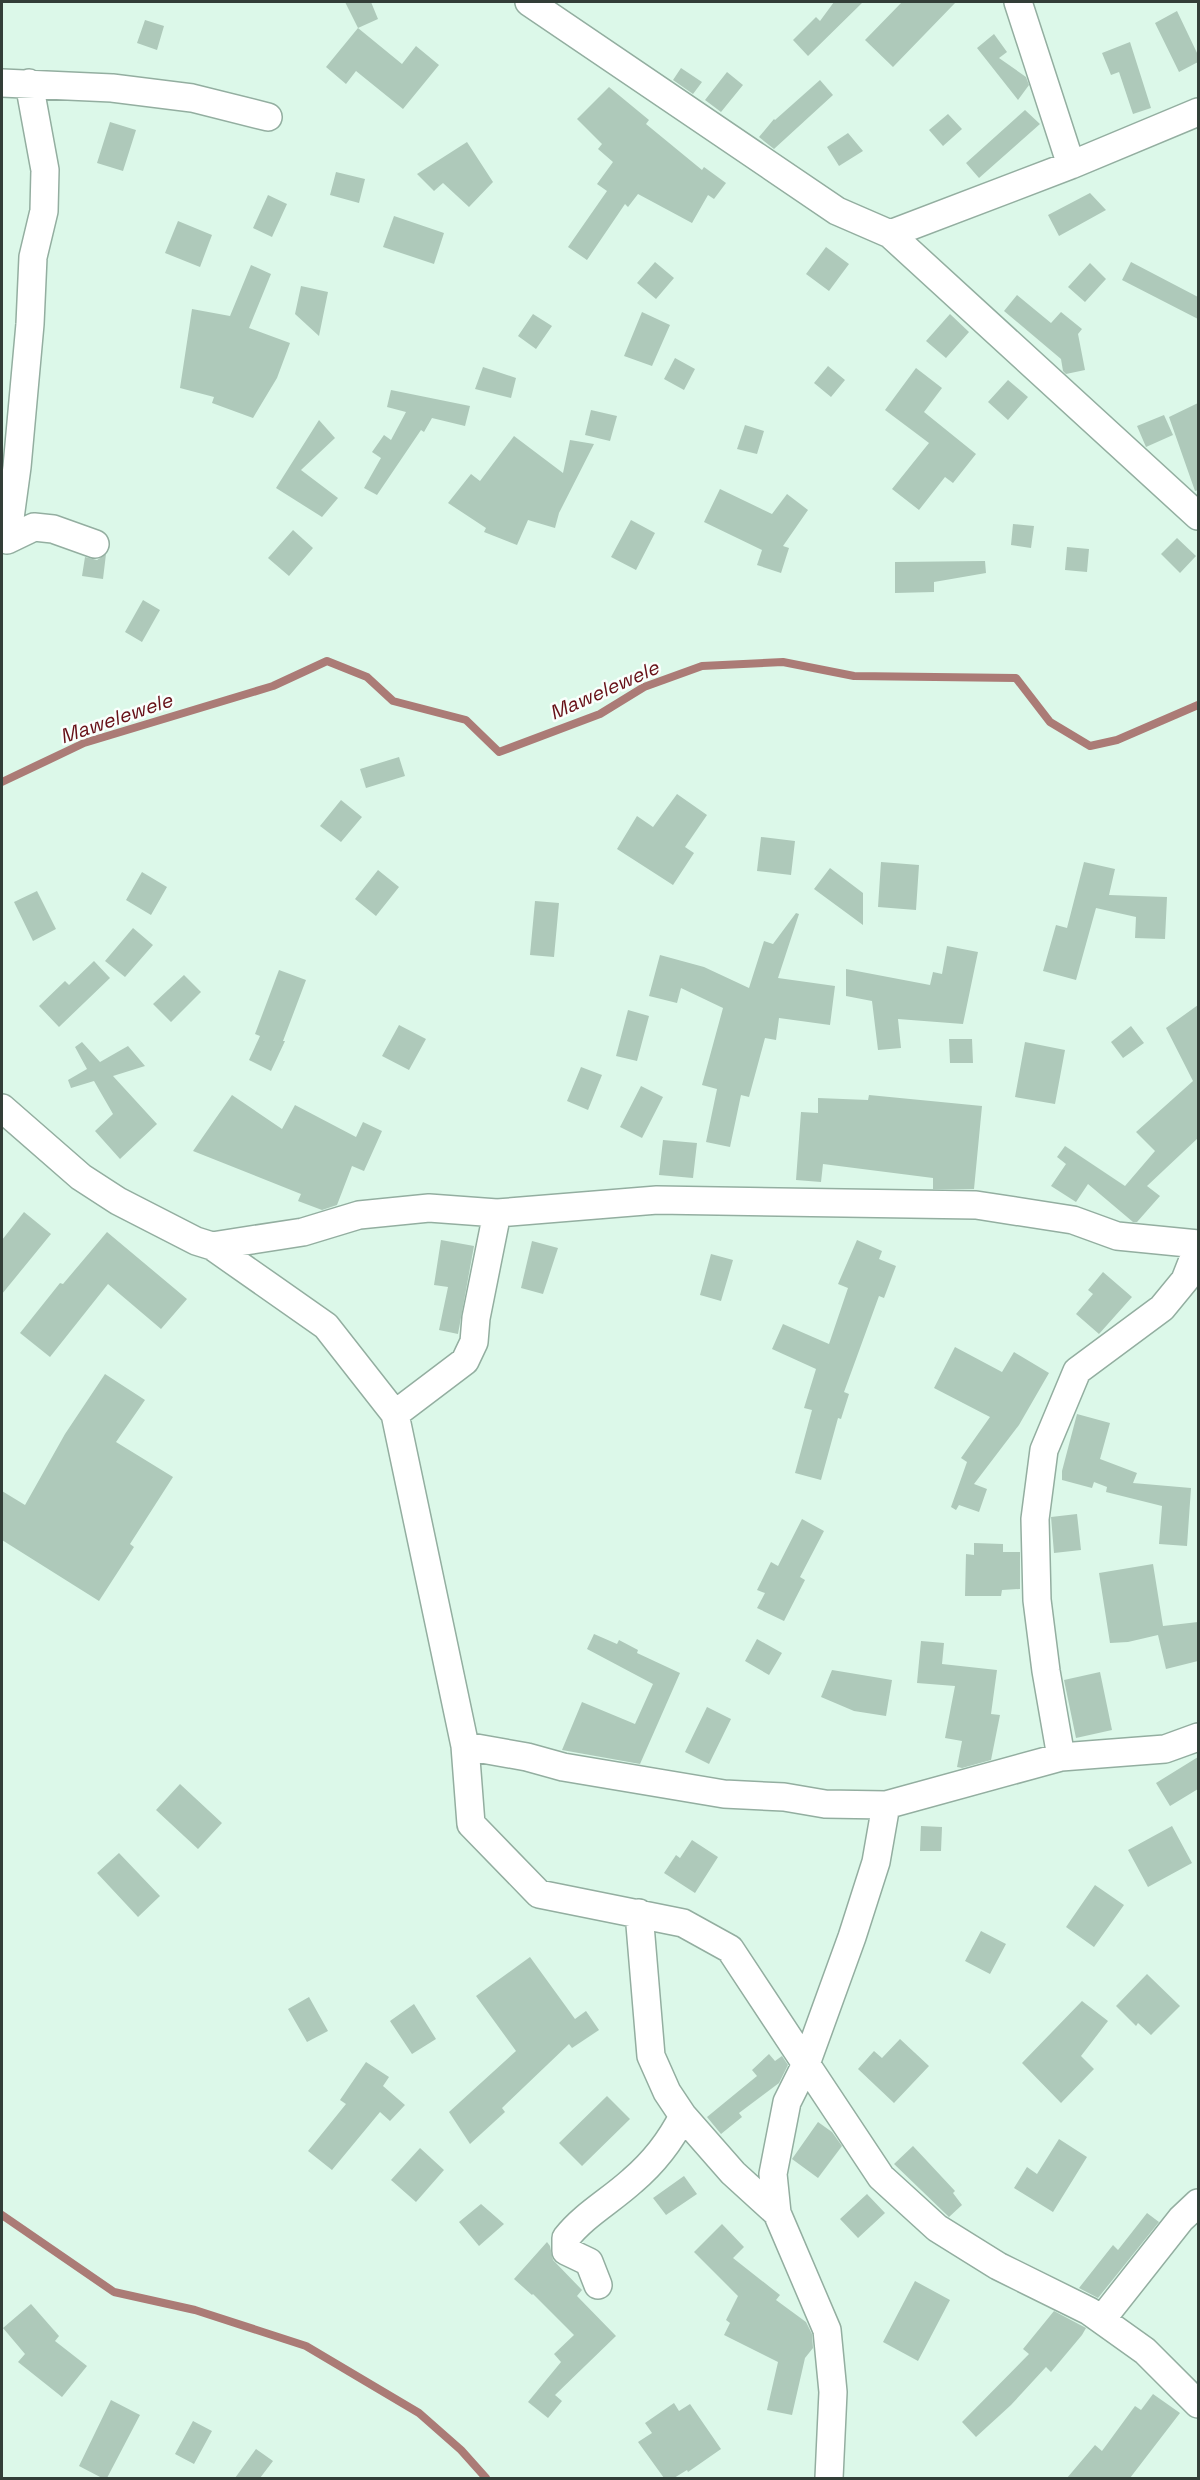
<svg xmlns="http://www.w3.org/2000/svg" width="1200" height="2480" font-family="'Space Grotesk',sans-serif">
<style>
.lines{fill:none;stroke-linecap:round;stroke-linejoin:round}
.stream{stroke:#ab7b76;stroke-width:8}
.building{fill:#aec9ba}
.street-casing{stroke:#93aea0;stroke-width:30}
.street{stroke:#fff;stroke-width:27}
.labels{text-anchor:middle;stroke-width:5;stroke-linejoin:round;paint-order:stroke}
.water-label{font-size:20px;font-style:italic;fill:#671017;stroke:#f9fffc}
</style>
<rect width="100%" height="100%" fill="#dcf8e9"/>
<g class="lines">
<path class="stream" d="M 2,782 L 84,743 L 273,686 L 327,661 L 367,677 L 393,701 L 466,720 L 499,752 L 600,714 L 644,687 L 702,666 L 783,662 L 854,676 L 1016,678 L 1050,722 L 1090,746 L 1117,740 L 1198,705
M 2,2215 L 114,2292 L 195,2310 L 306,2346 L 419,2413 L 461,2450 L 486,2478"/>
</g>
<path class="building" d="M 345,2 L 371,2 L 378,19 L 358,28 Z
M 834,2 L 863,2 L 808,56 L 793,40 L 816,17 L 820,21 Z
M 902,2 L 956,2 L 893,67 L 865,40 Z
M 1177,11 L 1198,55 L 1198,62 L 1179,72 L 1155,23 Z
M 145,20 L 164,26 L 157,50 L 137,43 Z
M 358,28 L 402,64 L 416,46 L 439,65 L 403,109 L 356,71 L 346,84 L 326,67 Z
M 994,34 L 1007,52 L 999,58 L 1026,77 L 1029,85 L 1018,100 L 977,48 Z
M 1130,42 L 1151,108 L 1133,114 L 1119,72 L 1111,75 L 1102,53 Z
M 681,68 L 702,82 L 693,94 L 673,80 Z
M 727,72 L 743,85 L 721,112 L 705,100 Z
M 820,80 L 833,95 L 774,149 L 759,137 L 774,119 L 775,120 Z
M 609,87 L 649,120 L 646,124 L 702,170 L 704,167 L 726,183 L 714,199 L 708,195 L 692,223 L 638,194 L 628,207 L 625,204 L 587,260 L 568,247 L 607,191 L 597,184 L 613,162 L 598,149 L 602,144 L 577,119 Z
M 1025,110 L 1040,124 L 979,178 L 966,163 Z
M 948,114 L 962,129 L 943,146 L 929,130 Z
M 110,122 L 136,130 L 123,171 L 97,163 Z
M 848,133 L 863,151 L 839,166 L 827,147 Z
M 467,142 L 493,182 L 469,207 L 443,183 L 434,191 L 417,174 Z
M 336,172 L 365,179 L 359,203 L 330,195 Z
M 1090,193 L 1106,210 L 1059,236 L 1048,215 Z
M 268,195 L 287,204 L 272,237 L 253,228 Z
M 394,216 L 444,233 L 434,264 L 383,247 Z
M 178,221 L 212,235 L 200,267 L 165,253 Z
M 826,247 L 849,264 L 829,291 L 806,274 Z
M 655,262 L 674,278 L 656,299 L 637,283 Z
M 1131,262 L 1198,297 L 1198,319 L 1122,280 Z
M 1090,263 L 1106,279 L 1085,302 L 1068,287 Z
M 251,265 L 271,274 L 249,328 L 290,343 L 277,378 L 253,418 L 212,403 L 214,397 L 180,388 L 192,309 L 230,316 Z
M 301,286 L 328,292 L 319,336 L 295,314 Z
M 1017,295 L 1051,323 L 1061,312 L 1082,329 L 1078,334 L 1085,370 L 1066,374 L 1063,371 L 1061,359 L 1004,311 Z
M 642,312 L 670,325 L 652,366 L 624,356 Z
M 533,314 L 552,326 L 536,349 L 518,336 Z
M 950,314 L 969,332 L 946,358 L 926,341 Z
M 675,358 L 695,369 L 684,390 L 664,379 Z
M 828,366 L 845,380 L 831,397 L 814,383 Z
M 483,367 L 516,378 L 511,398 L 475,389 Z
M 916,368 L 942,388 L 924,412 L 976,454 L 953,483 L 945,477 L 919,510 L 892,489 L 929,443 L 885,410 Z
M 1008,380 L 1028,397 L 1008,420 L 988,402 Z
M 391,390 L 470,406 L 465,426 L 432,418 L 424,432 L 421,430 L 377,495 L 364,488 L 381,458 L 372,452 L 384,435 L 391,440 L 406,412 L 387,407 Z
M 1198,403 L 1198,490 L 1195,491 L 1169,417 Z
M 591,410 L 617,416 L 610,441 L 585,435 Z
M 1164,415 L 1173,435 L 1146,447 L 1137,426 Z
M 319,420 L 335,438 L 301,470 L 338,498 L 322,517 L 276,488 Z
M 745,425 L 764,431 L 757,454 L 737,449 Z
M 514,436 L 563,473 L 570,440 L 594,444 L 559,513 L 555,528 L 528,520 L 517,545 L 484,532 L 486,528 L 448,503 L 471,474 L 480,481 Z
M 720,489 L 772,514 L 787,494 L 808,510 L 783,546 L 789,548 L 781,573 L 757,565 L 762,550 L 704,522 Z
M 631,520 L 655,533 L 636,570 L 611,557 Z
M 1013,524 L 1034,526 L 1031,548 L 1011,545 Z
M 293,530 L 313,548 L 289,576 L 268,558 Z
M 1177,538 L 1196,556 L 1180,573 L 1161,554 Z
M 1067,547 L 1089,549 L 1087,572 L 1065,570 Z
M 106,554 L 103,579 L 82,576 L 85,557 L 97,560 Z
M 985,561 L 986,573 L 934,582 L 934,592 L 895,593 L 895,562 Z
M 143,600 L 160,610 L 142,642 L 125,632 Z
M 399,757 L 405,776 L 366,788 L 360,769 Z
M 677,794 L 707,815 L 685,847 L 694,853 L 673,885 L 617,849 L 637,816 L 653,827 Z
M 341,800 L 362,817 L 341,842 L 320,826 Z
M 761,837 L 795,841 L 791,875 L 757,871 Z
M 881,862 L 919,865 L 916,910 L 878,907 Z
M 1084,862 L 1115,869 L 1109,895 L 1167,897 L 1165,939 L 1135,938 L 1136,917 L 1096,908 L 1076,980 L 1043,971 L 1056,925 L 1067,928 Z
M 830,868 L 863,893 L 863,925 L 814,889 Z
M 378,870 L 399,887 L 376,916 L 355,899 Z
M 142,872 L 167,887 L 151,915 L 126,900 Z
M 37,891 L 56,929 L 33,941 L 14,902 Z
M 535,901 L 559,903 L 554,957 L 530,955 Z
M 796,913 L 799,914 L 778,978 L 835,986 L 830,1025 L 779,1018 L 776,1040 L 765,1038 L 749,1097 L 741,1095 L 730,1147 L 706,1142 L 717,1089 L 702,1085 L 723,1008 L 681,988 L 677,1003 L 649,996 L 660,955 L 704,967 L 749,988 L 764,941 L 773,944 Z
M 133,928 L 153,945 L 125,977 L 105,961 Z
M 947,946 L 978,952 L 963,1024 L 898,1019 L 901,1048 L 878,1050 L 872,1001 L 846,996 L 846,969 L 930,985 L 933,972 L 942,974 Z
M 94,961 L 110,978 L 59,1027 L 39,1006 L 65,981 L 69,985 Z
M 279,970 L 306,980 L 283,1041 L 285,1041 L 271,1071 L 249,1060 L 260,1036 L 255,1034 Z
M 184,975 L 201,992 L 171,1022 L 153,1004 Z
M 1198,1005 L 1198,1138 L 1147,1186 L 1160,1196 L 1137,1222 L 1133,1222 L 1088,1184 L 1076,1202 L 1051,1186 L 1066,1164 L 1057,1157 L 1065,1146 L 1125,1186 L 1155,1151 L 1136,1132 L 1193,1081 L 1166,1028 Z
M 628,1010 L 649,1016 L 637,1061 L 616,1056 Z
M 399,1025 L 426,1039 L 409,1070 L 382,1056 Z
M 1131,1026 L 1144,1043 L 1123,1058 L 1111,1042 Z
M 949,1039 L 972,1039 L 973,1063 L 950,1063 Z
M 82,1042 L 100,1062 L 128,1046 L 145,1066 L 113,1076 L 157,1124 L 120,1159 L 95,1131 L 113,1114 L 94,1081 L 71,1088 L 68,1080 L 87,1069 L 75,1047 Z
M 1025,1042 L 1065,1050 L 1055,1104 L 1015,1097 Z
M 581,1067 L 602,1075 L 588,1110 L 567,1101 Z
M 641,1086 L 663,1097 L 642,1138 L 620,1127 Z
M 232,1095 L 282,1129 L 295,1105 L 356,1137 L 363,1122 L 382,1131 L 364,1171 L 352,1166 L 337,1205 L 322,1210 L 298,1201 L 301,1194 L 193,1151 Z
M 869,1095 L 982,1106 L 974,1189 L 933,1189 L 933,1178 L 823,1164 L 821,1182 L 796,1180 L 801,1112 L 818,1113 L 818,1098 L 868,1100 Z
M 663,1140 L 697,1143 L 693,1178 L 659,1175 Z
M 24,1212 L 51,1234 L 2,1294 L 2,1240 Z
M 107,1232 L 187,1299 L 161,1329 L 108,1284 L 50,1357 L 20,1333 L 60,1283 L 63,1284 Z
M 441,1240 L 474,1246 L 458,1334 L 439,1330 L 448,1287 L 434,1285 Z
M 857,1240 L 882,1251 L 879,1259 L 896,1266 L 884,1298 L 879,1296 L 844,1392 L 849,1394 L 841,1419 L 838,1418 L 821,1480 L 795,1473 L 812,1410 L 804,1408 L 816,1369 L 772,1349 L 783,1324 L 829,1344 L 848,1288 L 838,1284 Z
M 532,1241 L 558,1248 L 543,1294 L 521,1288 Z
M 711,1254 L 733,1260 L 721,1301 L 700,1295 Z
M 1103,1272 L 1132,1297 L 1099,1334 L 1076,1314 L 1093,1294 L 1088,1290 Z
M 955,1347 L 1002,1372 L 1014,1352 L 1049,1373 L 1019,1425 L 974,1484 L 987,1489 L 979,1512 L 959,1505 L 956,1510 L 951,1507 L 967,1462 L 961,1458 L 990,1417 L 934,1388 Z
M 105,1374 L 145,1400 L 116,1442 L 173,1477 L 130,1544 L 134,1547 L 99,1601 L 2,1540 L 2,1491 L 25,1505 L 65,1434 Z
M 1077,1414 L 1110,1423 L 1100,1459 L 1137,1473 L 1133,1483 L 1191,1488 L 1187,1546 L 1159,1544 L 1162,1506 L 1106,1492 L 1107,1487 L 1094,1482 L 1092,1488 L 1062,1480 L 1062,1471 Z
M 1077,1514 L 1081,1550 L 1054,1553 L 1051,1517 Z
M 802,1519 L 824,1531 L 800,1577 L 805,1580 L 784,1621 L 757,1608 L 765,1593 L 757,1590 L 771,1562 L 778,1566 Z
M 974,1543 L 1003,1544 L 1003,1552 L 1020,1552 L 1020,1589 L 1002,1590 L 1001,1596 L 965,1596 L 966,1554 L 974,1555 Z
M 1153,1564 L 1163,1626 L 1198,1622 L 1198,1661 L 1166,1669 L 1158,1635 L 1128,1642 L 1110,1643 L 1099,1573 Z
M 594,1634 L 617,1644 L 619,1640 L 638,1650 L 637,1653 L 680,1673 L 640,1764 L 562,1750 L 582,1702 L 635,1724 L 653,1684 L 587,1649 Z
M 757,1639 L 782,1653 L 769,1675 L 745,1661 Z
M 921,1641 L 944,1643 L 942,1664 L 997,1670 L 991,1714 L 1000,1715 L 991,1760 L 962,1768 L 957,1767 L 962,1741 L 945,1738 L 955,1686 L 917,1683 Z
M 832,1670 L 892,1680 L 886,1716 L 854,1711 L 821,1697 Z
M 1100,1672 L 1112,1730 L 1076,1738 L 1064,1680 Z
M 707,1707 L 731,1719 L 709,1764 L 685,1752 Z
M 1198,1757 L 1198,1789 L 1170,1806 L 1156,1783 Z
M 180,1784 L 222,1823 L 198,1849 L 156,1810 Z
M 921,1826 L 942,1827 L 941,1851 L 920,1851 Z
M 1172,1826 L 1192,1863 L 1148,1887 L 1128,1850 Z
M 692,1840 L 718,1857 L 695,1893 L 664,1873 L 676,1855 L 680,1858 Z
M 119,1853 L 160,1896 L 138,1917 L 97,1873 Z
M 1095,1885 L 1124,1905 L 1094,1947 L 1066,1927 Z
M 981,1931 L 1006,1944 L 990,1974 L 965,1961 Z
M 530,1957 L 575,2019 L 586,2011 L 599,2030 L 572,2048 L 569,2044 L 502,2108 L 505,2112 L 470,2144 L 449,2112 L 516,2051 L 476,1996 Z
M 1147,1974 L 1180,2006 L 1151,2035 L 1138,2023 L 1136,2026 L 1116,2006 Z
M 309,1997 L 328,2031 L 307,2042 L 288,2009 Z
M 1082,2001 L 1108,2021 L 1081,2056 L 1094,2069 L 1061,2103 L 1022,2063 Z
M 414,2004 L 436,2039 L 412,2054 L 390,2021 Z
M 900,2039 L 929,2066 L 894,2103 L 858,2069 L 874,2051 L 882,2058 Z
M 769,2054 L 775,2061 L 782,2056 L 788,2065 L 779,2083 L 739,2113 L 742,2117 L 721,2134 L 707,2117 L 757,2076 L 752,2070 Z
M 366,2062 L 389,2077 L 383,2086 L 405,2105 L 390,2121 L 380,2112 L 332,2170 L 308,2151 L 346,2104 L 340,2100 Z
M 607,2096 L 630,2119 L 582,2166 L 559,2143 Z
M 818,2122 L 832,2132 L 842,2146 L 818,2178 L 792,2159 Z
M 1059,2139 L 1087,2157 L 1053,2212 L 1014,2188 L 1027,2167 L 1037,2174 Z
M 913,2146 L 955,2191 L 953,2193 L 962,2205 L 949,2217 L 894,2164 Z
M 420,2148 L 444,2170 L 416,2202 L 391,2180 Z
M 684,2176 L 697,2194 L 666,2215 L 653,2198 Z
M 867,2194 L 885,2213 L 858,2238 L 840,2219 Z
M 481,2204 L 504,2224 L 479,2246 L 459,2222 Z
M 1147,2213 L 1159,2222 L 1098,2298 L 1079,2288 L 1113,2245 L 1118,2250 Z
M 722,2224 L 744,2247 L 733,2258 L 780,2295 L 776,2300 L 806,2322 L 812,2334 L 813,2348 L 805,2358 L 792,2415 L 767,2410 L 778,2362 L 724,2335 L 730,2323 L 726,2320 L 738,2296 L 694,2252 Z
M 547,2242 L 550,2246 L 553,2260 L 582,2290 L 577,2296 L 616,2336 L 555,2395 L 562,2401 L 548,2418 L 528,2402 L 561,2362 L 554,2354 L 574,2335 L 533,2294 L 532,2295 L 514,2279 Z
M 915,2281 L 950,2300 L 918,2361 L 883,2342 Z
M 31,2304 L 59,2336 L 55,2341 L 87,2366 L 62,2397 L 18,2362 L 25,2354 L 3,2328 Z
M 1054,2311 L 1086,2328 L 1082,2335 L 1051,2372 L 1046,2367 L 1011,2405 L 976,2437 L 962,2422 L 1029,2354 L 1023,2349 Z
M 1153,2394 L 1180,2413 L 1130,2478 L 1067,2478 L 1095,2445 L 1102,2451 L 1135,2406 L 1141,2410 Z
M 111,2400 L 140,2415 L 107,2478 L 102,2478 L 79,2466 Z
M 674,2403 L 679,2411 L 690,2404 L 721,2449 L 688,2472 L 687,2470 L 674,2478 L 664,2478 L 638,2442 L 652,2433 L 645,2423 Z
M 193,2421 L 212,2431 L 194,2464 L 175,2454 Z
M 256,2449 L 273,2461 L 260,2478 L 235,2478 Z"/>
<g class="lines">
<g class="street-casing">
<path id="street" d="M 529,2 L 837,211 L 890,234 L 1198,516
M 1018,2 L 1071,165
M 2,83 L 112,88 L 192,98 L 268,117
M 29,83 L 45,170 L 44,211 L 33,257 L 30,324 L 17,467 L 7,540 L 34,527 L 53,529 L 95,544
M 890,234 L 1071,165 L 1198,112
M 2,1108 L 81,1177 L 118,1201 L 196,1241 L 212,1246 L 303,1232 L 359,1215 L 429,1208 L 497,1213 L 657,1200 L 976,1205 L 1073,1220 L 1117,1236 L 1198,1244
M 212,1246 L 326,1326 L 395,1414 L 465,1746 L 471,1824 L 539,1894 L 683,1923 L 730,1949 L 806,2064 L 787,2102 L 773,2174 L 777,2213 L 827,2330 L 833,2392 L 829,2478
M 395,1414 L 465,1361 L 474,1342 L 476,1318 L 497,1213
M 465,1746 L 527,1757 L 563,1767 L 724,1794 L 784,1797 L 825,1804 L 886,1805 L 1061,1757 L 1165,1749 L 1198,1737
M 1061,1757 L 1046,1671 L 1037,1600 L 1035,1519 L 1044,1450 L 1077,1371 L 1162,1308 L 1185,1280 L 1198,1247
M 886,1805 L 876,1862 L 852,1937 L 806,2064 L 881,2177 L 937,2228 L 998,2266 L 1089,2311 L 1145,2351 L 1198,2404
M 683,2116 L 733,2173 L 777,2213
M 598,2285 L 589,2262 L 566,2251 L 566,2238 C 584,2215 610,2201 632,2181 C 652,2164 671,2140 683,2116 L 667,2092 L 651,2056 L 639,1913
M 1102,2319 L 1181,2219 L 1198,2203"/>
</g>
<use href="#street" class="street"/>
</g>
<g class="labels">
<g class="water-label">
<text transform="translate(604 690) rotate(-24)" y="7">Mawelewele</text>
<text transform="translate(116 718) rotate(-19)" y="7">Mawelewele</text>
</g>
</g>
<rect width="1200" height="2480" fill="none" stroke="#333e38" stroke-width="6"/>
</svg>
